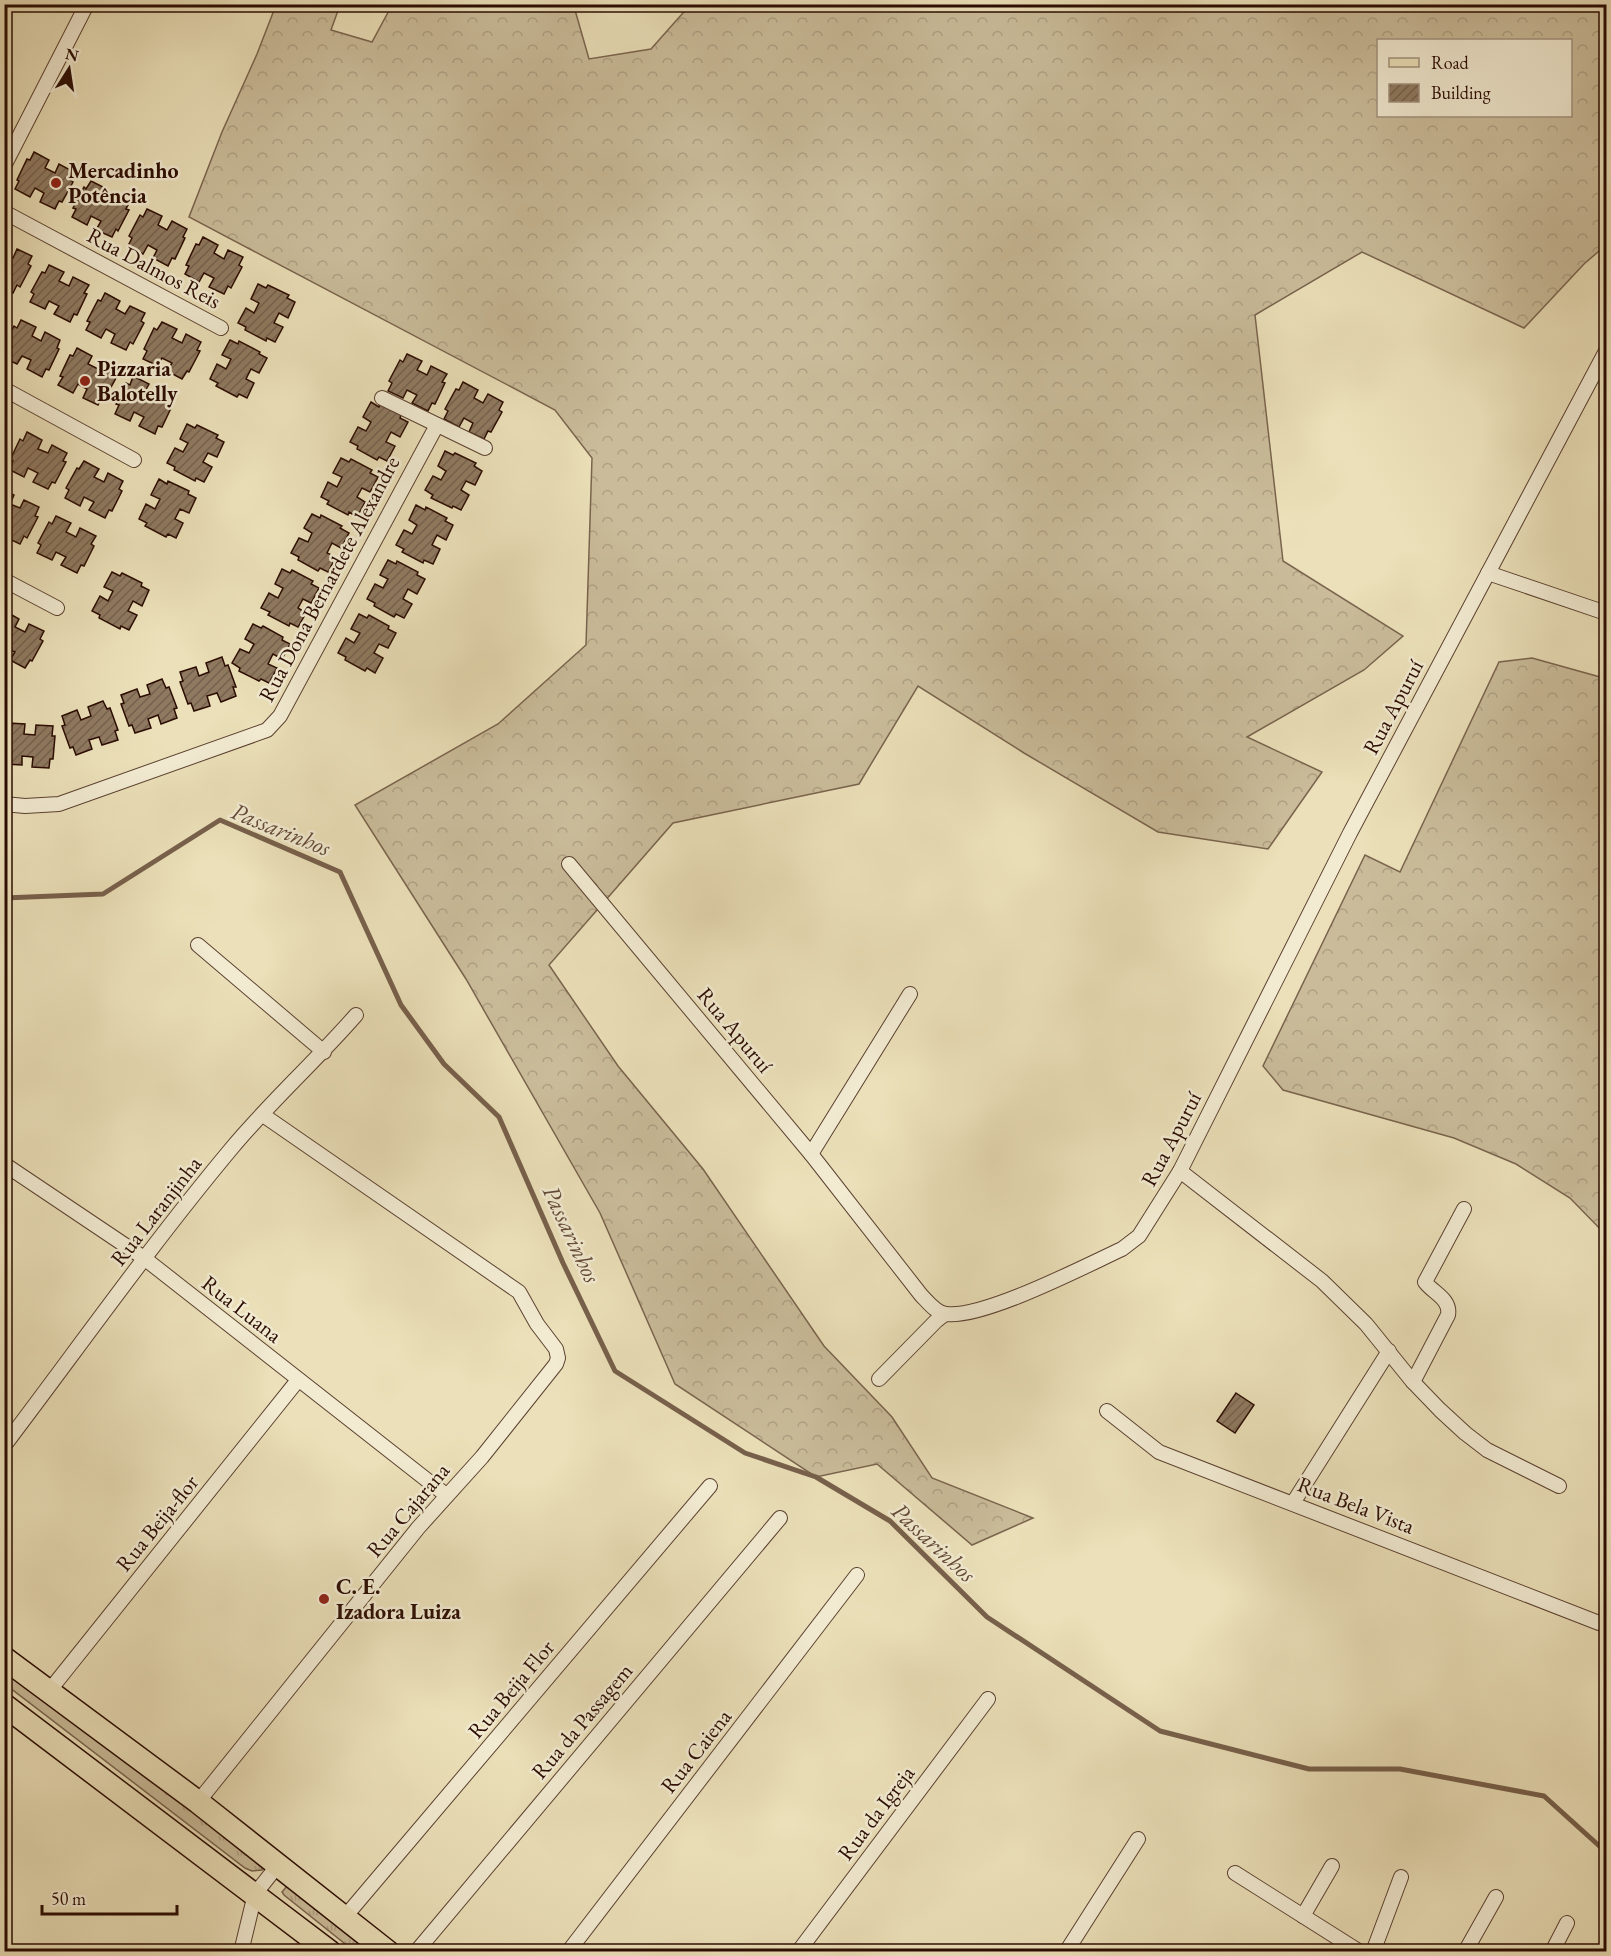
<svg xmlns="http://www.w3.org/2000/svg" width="1611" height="1956" viewBox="0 0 1611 1956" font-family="'EB Garamond',serif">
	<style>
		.grass { fill: url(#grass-tufts); stroke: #7a644e; stroke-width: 1.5 }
		.forest { fill: url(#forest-crowns); stroke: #7a644e; stroke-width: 1.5; fill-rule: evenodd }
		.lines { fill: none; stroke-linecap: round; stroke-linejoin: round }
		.stream { stroke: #77604b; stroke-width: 5 }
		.building { fill: url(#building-hatch); stroke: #2b0c02; stroke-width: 1.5 }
		.street-casing { stroke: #5b4130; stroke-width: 16 }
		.primary-casing { stroke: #2b0c02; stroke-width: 25 }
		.street { stroke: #f2ebd2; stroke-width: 14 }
		.primary { stroke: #ebe0b9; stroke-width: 22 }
		.poi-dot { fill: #8f2418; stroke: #f2ebd2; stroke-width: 2 }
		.labels { text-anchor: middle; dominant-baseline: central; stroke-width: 5; stroke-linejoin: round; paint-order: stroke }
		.poi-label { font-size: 22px; font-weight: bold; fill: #2b0c02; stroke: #f2ebd2; text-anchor: start }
		.street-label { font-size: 22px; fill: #2b0c02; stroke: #f2ebd2 }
		.water-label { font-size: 24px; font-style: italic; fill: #644b38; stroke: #f2ebd2 }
	</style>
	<defs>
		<pattern id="grass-tufts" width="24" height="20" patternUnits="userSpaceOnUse" patternTransform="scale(1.5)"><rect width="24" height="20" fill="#cabc9a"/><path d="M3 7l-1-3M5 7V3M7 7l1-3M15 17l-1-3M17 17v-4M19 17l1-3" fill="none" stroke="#aea083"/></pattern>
		<pattern id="forest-crowns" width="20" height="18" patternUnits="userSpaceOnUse" patternTransform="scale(1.5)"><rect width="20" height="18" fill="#cabc9a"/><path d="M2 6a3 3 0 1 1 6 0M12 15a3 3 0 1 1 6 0" fill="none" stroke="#aea083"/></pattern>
		<pattern id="building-hatch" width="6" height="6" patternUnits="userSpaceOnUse" patternTransform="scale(1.5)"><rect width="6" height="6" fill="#8f7a61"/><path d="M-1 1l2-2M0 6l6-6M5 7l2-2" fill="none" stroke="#75624e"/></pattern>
	</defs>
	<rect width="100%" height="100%" fill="#ebe0b9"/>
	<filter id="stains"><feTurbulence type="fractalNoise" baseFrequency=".00333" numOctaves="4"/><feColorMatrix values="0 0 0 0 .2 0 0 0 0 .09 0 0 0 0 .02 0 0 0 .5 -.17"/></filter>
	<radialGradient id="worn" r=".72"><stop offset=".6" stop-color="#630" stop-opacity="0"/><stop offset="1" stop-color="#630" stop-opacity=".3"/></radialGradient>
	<!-- grass -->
	<g class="grass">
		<path d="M4,1666L262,1864V1870L252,1871L245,1868L5,1684Z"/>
		<path d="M287,1886L377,1951H354L284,1895L282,1892Z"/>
	</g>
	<!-- forest -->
	<g class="forest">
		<path d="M276,5H340L331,30L372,42L392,5H568L575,10L589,59L651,49L690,5H1606V245L1584,264L1524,328L1362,252L1255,315L1283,561L1403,636L1364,670L1247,737L1322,772L1268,849L1158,832L1024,753L918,686L859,784L673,823L549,965L618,1066L703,1169L824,1346L892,1417L932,1478L1033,1518L972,1545L877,1464L816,1477L675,1384L600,1213L466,979L355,805L498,724L586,645L592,458L555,410L189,217L222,132L257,54ZM1378,40H1570V116H1378Z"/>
		<path d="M1532,658L1600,677L1606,682V1235L1570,1198L1516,1164L1454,1138L1283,1090L1263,1066L1365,855L1400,872L1499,662Z"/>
	</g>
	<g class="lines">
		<!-- stream -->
		<path class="stream" d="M4,898L103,894L220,820L340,872L401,1005L444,1064L499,1117L563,1263L615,1371L745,1453L816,1477L890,1521L987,1617L1160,1731L1309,1769H1400L1544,1796L1606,1852"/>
	</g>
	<!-- building -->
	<g class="building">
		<path d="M34,152L49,160L45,168L55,173L59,164L74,172L70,180L73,182L62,202L59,201L55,209L40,202L44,193L35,188L30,197L15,189L19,181L17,180L27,159L30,160Z"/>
		<path d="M91,181L105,188L101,197L111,202L115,193L130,201L126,209L129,210L118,231L116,229L112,237L96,230L101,221L91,216L87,225L72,217L76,209L73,208L84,187L86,189Z"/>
		<path d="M147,209L162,216L158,225L167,230L172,221L187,229L183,237L185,238L175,259L172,258L168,266L153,258L157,250L148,245L143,254L128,246L132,238L129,236L140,215L143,217Z"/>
		<path d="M203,237L218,245L214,253L224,259L228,250L243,257L239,265L242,267L231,288L228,286L224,294L209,287L214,278L204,273L199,282L185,274L189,266L186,265L196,244L199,245Z"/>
		<path d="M17,249L32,256L28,264L31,266L20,287L17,285L13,293L4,289V253L13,258Z"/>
		<path d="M49,265L64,272L59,281L69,286L73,277L89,285L84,293L87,294L77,315L74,314L70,322L54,314L59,306L49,301L45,309L30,302L34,294L31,292L42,272L45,273Z"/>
		<path d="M258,284L266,288L268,285L289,295L287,298L295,302L288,318L279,313L274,323L283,327L275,342L267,338L266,341L245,330L246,327L238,323L246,308L254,313L259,303L251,299Z"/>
		<path d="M105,293L120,301L116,309L125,314L130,306L145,313L141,321L144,323L133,344L130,342L126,350L111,343L115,334L106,329L101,338L86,330L90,322L87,321L98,300L101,301Z"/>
		<path d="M21,320L36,327L32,336L41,341L45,332L60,340L57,348L59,349L49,370L46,369L42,377L27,369L31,360L22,356L17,364L4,358L6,348L4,344L14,326L17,328Z"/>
		<path d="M162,322L177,329L172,338L182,343L186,334L201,342L197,350L200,351L189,372L187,371L182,379L167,371L172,363L162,358L158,366L143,359L147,351L144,349L154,328L157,330Z"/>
		<path d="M230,340L238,344L239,341L260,352L259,354L267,358L259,373L251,369L246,379L254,383L247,398L239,394L237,397L216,386L218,383L210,379L217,364L226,369L231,359L222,355Z"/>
		<path d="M77,348L92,356L88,364L98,369L102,361L117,368L113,376L116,378L105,398L102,397L98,405L83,398L87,389L78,384L73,393L58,385L63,377L60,376L70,355L73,356Z"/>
		<path d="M407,354L422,361L417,370L427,375L431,366L447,374L442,382L445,383L435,404L432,403L428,411L412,403L417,395L407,390L403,398L388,391L392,383L389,381L400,360L403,362Z"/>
		<path d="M133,376L149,384L144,393L154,397L158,389L173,397L169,405L172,406L162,427L158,426L155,434L139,426L144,417L134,412L130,421L115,414L119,405L116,404L126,383L130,385Z"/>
		<path d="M463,382L478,390L474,398L483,403L488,394L503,402L499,410L502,412L491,432L488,431L484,439L469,432L473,423L464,418L459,427L444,419L448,411L445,409L456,389L459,390Z"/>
		<path d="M371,402L379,407L380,404L401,415L400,418L408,422L400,437L391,432L386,442L395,446L387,461L379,457L377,460L357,449L358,446L350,442L358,427L366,431L371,422L363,417Z"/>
		<path d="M4,421L11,424L6,432L9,434L4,443Z"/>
		<path d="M187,424L195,428L197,425L218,435L216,438L224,442L217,457L208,453L203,462L212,467L204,482L196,478L195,481L174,470L175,467L167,463L175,448L183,452L188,443L180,439Z"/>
		<path d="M27,432L42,440L38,449L48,453L52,445L67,453L63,461L66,462L55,483L52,482L48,489L33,482L38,473L28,468L24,477L8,469L13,461L10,460L20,439L23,441Z"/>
		<path d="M445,451L453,455L455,453L476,463L474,466L482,471L475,485L466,481L461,490L469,495L461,510L453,506L452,508L431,498L433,495L425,490L433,476L441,480L446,471L438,466Z"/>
		<path d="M341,458L349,462L351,459L372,470L370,473L378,477L370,492L362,488L357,497L365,502L357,517L349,512L348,515L327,504L329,501L321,497L328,482L337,487L342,477L333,473Z"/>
		<path d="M84,461L99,469L94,477L104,482L108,473L123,481L119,489L122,491L112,511L109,510L105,518L89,510L94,502L84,497L80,506L65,498L69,490L66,488L77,468L79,469Z"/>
		<path d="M159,479L167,484L168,481L189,491L188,494L196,498L189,513L180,509L175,519L183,523L176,538L168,534L166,537L145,526L147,523L139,519L146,504L155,509L160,499L151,495Z"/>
		<path d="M4,490L14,495L10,504L20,508L24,500L39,507L35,516L38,517L27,538L24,536L20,544L5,537L10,528L4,526Z"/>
		<path d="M416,505L425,510L426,507L447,518L445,521L453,525L446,540L437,535L432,545L440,549L433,564L424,560L423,563L402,552L404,549L396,545L404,530L412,534L417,525L409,520Z"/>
		<path d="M312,514L320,518L321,515L342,526L340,528L349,533L341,548L332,543L327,553L336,557L328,572L320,568L318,571L298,560L299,557L291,553L299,538L308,542L312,533L304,528Z"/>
		<path d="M56,516L71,523L66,532L76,537L80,528L96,536L91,544L94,546L84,566L81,565L77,573L61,565L66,557L56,552L52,560L37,553L41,545L38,543L49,522L52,524Z"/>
		<path d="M388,560L396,564L397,561L418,572L417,575L425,579L417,594L408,589L403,599L412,604L404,618L396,614L394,617L374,606L375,603L367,599L375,584L383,588L388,579L380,575Z"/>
		<path d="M282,569L290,573L292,570L313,581L311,584L319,588L311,603L303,599L298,608L306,613L298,627L290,623L289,626L268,615L270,612L261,608L269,593L278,598L283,588L275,584Z"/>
		<path d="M112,572L120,576L122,573L142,583L141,586L149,590L142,606L133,601L128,611L137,615L129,630L121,626L120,629L99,618L100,615L92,611L100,596L108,601L113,591L104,587Z"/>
		<path d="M5,611L19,619L15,627L25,632L29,624L44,631L40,639L43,641L32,661L30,660L25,668L10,660L15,652L4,648Z"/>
		<path d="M359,614L367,618L369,615L389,626L388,629L396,633L388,648L379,644L374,653L383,658L375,673L367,668L365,671L345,660L346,657L338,653L346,638L354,643L360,633L351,629Z"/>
		<path d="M253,624L261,628L263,626L283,637L282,640L290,644L282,659L273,654L268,664L277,668L269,683L261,679L259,681L239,671L240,668L232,663L240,649L249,653L254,644L245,639Z"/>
		<path d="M222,657L225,666L228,665L236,687H233L236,696L221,702L217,693L207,696L210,706L194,711L191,703L188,704L180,682L183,681L180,672L196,667L199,676L209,672L206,663Z"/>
		<path d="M162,679L166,688L169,687L177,708L174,709L177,718L161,724L158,715L148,719L151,728L135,733L132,725L129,726L121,704L124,703L121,695L137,689L140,697L150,694L147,685Z"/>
		<path d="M103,701L107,709L110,708L118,730L115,731L118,740L102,745L99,737L89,740L92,749L76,755L73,747L70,748L62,726L65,725L62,716L77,710L81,720L91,716L88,707Z"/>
		<path d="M8,723L25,724L24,734L35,735L36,725L53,726L52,736H55L53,759H50L49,768L32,767L33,757L22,756V765L5,764L4,732H7Z"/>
		<path d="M1236,1393L1254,1405L1235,1433L1217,1421Z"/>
	</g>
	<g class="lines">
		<defs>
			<g id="street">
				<path d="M4,166L87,4"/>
				<path d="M4,212L221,328"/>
				<path d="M4,389L134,460"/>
				<path d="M382,398L485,448"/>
				<path d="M1488,573L1606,613"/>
				<path d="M4,580L57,608"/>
				<path d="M4,804L25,806L59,804L267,730L280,716L437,425"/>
				<path d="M569,864L811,1154L921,1295C928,1302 936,1313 946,1314C983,1319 1085,1266 1122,1249L1139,1236L1180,1171L1350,833L1606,351"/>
				<path d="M198,945L324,1052"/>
				<path d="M811,1154L910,994"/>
				<path d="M4,1164L144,1258L446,1495"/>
				<path d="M1180,1171L1322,1281L1366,1324L1413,1382L1440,1410L1465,1433L1487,1450L1559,1486"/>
				<path d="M879,1379L936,1321L945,1314"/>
				<path d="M1413,1382L1448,1315C1451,1299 1433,1293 1425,1282L1464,1209"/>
				<path d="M1107,1411L1159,1452L1599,1623"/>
				<path d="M4,1446C79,1347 151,1245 231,1149C270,1102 316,1061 356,1015"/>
				<path d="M1293,1503L1389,1351"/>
				<path d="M49,1691L298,1380"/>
				<path d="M198,1802L418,1528L482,1457L556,1364L558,1358L556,1349L537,1324L519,1292L263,1115"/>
				<path d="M1235,1873L1360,1952"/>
				<path d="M1303,1916L1332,1866"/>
				<path d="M344,1918L710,1486"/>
				<path d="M241,1952L255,1894L278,1865"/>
				<path d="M416,1952L780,1518"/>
				<path d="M568,1952L857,1575"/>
				<path d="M798,1952L988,1699"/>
				<path d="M1066,1952L1138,1839"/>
				<path d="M1373,1952L1401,1877"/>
				<path d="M1465,1952L1496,1897"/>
				<path d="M1552,1952L1567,1923"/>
			</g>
			<g id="primary">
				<path d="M4,1658L198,1802L388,1952"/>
				<path d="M4,1705L330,1952"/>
			</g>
		</defs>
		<!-- street casing -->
		<use href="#street" class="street-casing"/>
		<!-- primary casing -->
		<use href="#primary" class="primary-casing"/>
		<!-- street -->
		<use href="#street" class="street"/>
		<!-- primary -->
		<use href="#primary" class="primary"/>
	</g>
	<!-- markers -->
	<g class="poi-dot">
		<circle cx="56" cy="183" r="6"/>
		<circle cx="85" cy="381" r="6"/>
		<circle cx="324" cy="1599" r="6"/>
	</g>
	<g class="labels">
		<!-- poi labels -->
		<g class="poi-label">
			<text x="68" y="170">Mercadinho<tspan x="68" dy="25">Potência</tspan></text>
			<text x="97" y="368">Pizzaria<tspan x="97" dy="25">Balotelly</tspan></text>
			<text x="336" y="1586">C. E.<tspan x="336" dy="25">Izadora Luiza</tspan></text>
		</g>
		<!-- street labels -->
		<g class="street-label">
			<text transform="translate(154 268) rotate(28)">Rua Dalmos Reis</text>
			<text transform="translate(329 579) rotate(-62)">Rua Dona Bernardete Alexandre</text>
			<text transform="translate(1393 707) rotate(-62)">Rua Apuruí</text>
			<text transform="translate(735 1030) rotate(50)">Rua Apuruí</text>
			<text transform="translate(1171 1139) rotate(-62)">Rua Apuruí</text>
			<text transform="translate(156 1211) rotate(-52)">Rua Laranjinha</text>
			<text transform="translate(242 1309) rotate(38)">Rua Luana</text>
			<text transform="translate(1356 1505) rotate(21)">Rua Bela Vista</text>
			<text transform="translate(408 1510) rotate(-50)">Rua Cajarana</text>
			<text transform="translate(157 1523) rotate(-51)">Rua Beija-flor</text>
			<text transform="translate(511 1689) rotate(-50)">Rua Beija Flor</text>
			<text transform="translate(582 1721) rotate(-50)">Rua da Passagem</text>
			<text transform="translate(696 1751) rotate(-52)">Rua Caiena</text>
			<text transform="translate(876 1813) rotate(-53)">Rua da Igreja</text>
		</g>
		<!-- water labels -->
		<g class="water-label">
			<text transform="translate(281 829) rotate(22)">Passarinhos</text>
			<text transform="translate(572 1234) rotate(65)">Passarinhos</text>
			<text transform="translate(934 1542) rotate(43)">Passarinhos</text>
		</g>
	</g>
	<!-- margin -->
	<rect width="1611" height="1956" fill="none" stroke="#ebe0b9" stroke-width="24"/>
	<rect x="6" y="6" width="1599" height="1944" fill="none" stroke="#2b0c02" stroke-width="3"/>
	<rect x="12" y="12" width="1587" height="1932" fill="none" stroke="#2b0c02" stroke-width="1.5"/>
	<!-- legend -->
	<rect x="1377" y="39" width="195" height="78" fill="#f2ebd2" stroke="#a2927f" stroke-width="1.5"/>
	<rect x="1389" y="58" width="30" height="9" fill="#ebe0b9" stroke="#a2927f" stroke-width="1.5"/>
	<text x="1431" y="69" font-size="18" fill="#2b0c02">Road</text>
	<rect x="1389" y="84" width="30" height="18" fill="url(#building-hatch)" stroke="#a2927f" stroke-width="1.5"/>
	<text x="1431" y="99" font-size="18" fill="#2b0c02">Building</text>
	<!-- north arrow -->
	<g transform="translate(69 69) rotate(12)" stroke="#f2ebd2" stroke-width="4.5" paint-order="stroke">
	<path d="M0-4.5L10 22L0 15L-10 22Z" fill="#2b0c02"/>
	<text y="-9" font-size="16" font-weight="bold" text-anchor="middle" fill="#2b0c02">N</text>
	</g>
	<!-- scale -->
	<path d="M42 1905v9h135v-9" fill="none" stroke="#2b0c02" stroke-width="3"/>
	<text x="51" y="1905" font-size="18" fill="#2b0c02" stroke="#f2ebd2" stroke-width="4.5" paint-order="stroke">50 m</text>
	<rect width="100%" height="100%" filter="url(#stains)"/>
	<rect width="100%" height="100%" fill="url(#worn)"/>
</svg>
